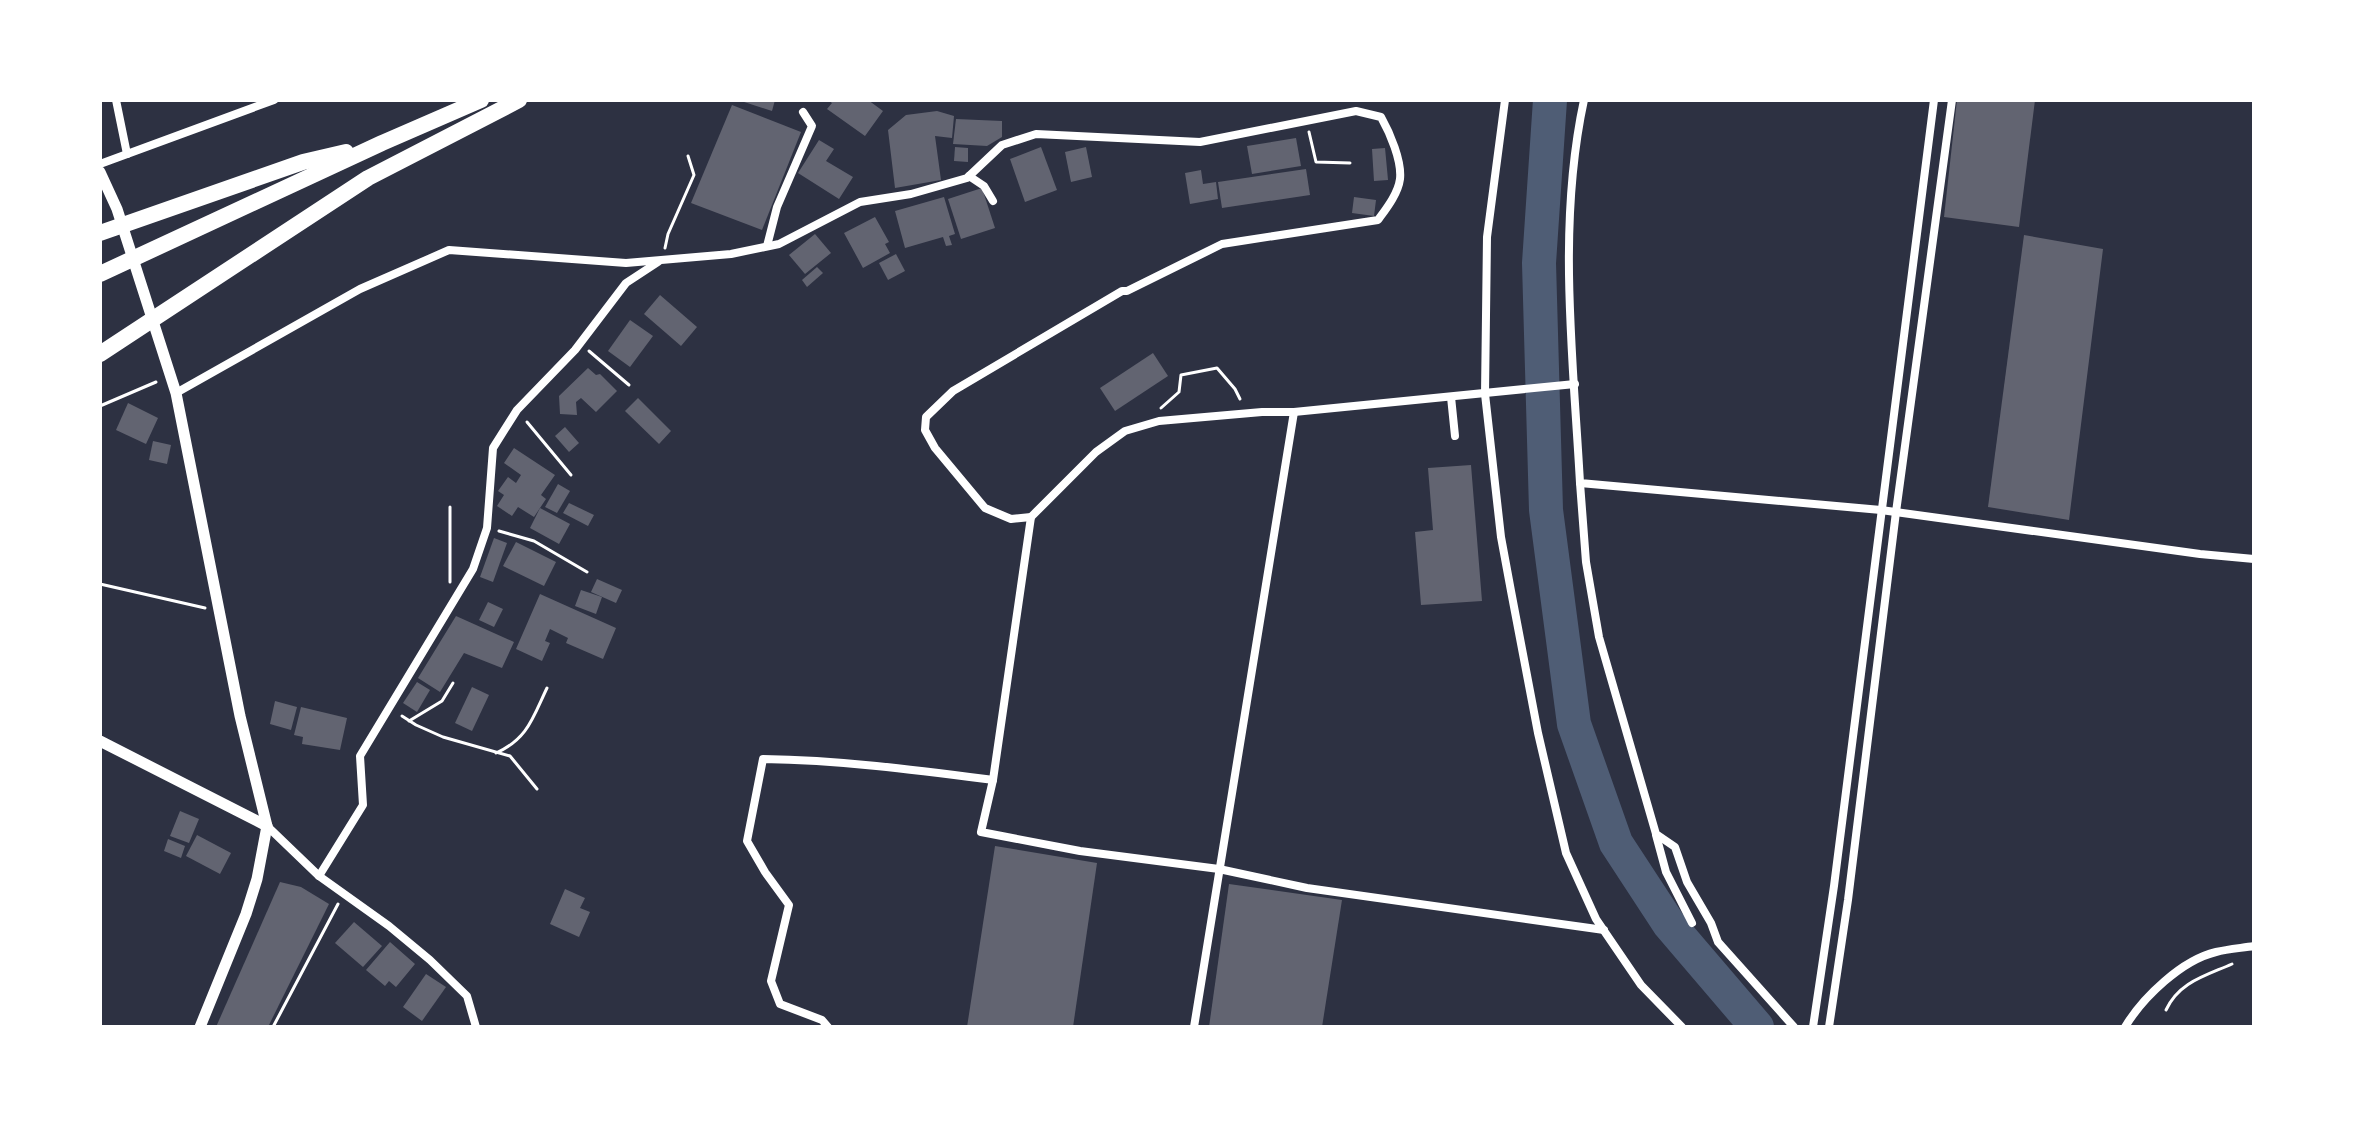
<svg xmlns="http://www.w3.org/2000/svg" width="2354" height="1127" viewBox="0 0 2354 1127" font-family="Montserrat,sans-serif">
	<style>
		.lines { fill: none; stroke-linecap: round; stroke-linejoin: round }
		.river { stroke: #4f5d75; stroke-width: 34 }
		.building { fill: #626471 }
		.path { stroke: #fff; stroke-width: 3 }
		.minor { stroke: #fff; stroke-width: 8 }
		.tertiary { stroke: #fff; stroke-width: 11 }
		.motorway { stroke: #fff; stroke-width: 16 }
	</style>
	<rect width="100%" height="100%" fill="#2d3142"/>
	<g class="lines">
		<!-- river -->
		<path class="river" d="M1550,100L1539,263L1546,510L1574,724L1616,843L1669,924L1757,1027"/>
	</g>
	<!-- building -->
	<g class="building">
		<path d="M738,100H775L772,111Z"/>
		<path d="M828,100H868L883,111L865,136L827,109L832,103Z"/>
		<path d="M1957,100H2035L2019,227L1944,217Z"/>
		<path d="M732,105L801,132L762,230L691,203Z"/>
		<path d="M937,111L954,116L952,138L935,136L941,180L895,188L888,130L906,115Z"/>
		<path d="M956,119L1002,121V137L987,146L953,144Z"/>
		<path d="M1296,138L1301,166L1252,174L1247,146Z"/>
		<path d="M819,140L834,149L826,161L853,177L839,199L798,173Z"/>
		<path d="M955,147L968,148V162L954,161Z"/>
		<path d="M1041,147L1057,190L1025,202L1010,159Z"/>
		<path d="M1086,147L1092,177L1071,182L1065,152Z"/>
		<path d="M1385,148L1388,180L1374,181L1372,149Z"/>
		<path d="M1306,169L1310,195L1222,208L1218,182Z"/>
		<path d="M1201,170L1203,184L1216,182L1218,199L1190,204L1185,173Z"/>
		<path d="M982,188L995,228L961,239L948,199Z"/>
		<path d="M944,197L955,234L949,236L952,245L946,246L943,237L905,248L895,211Z"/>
		<path d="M1354,197L1376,200L1374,216L1352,213Z"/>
		<path d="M875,217L889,242L885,244L890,253L863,268L844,233Z"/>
		<path d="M815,234L831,253L805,274L789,255Z"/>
		<path d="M2024,235L2103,249L2069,520L1988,507Z"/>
		<path d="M896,254L905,271L888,280L879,263Z"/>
		<path d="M817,267L823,273L807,287L802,280Z"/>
		<path d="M660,295L697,327L681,346L644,314Z"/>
		<path d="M630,320L653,336L630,367L608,351Z"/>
		<path d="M1153,353L1168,376L1115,411L1100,388Z"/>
		<path d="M588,368L596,375L600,374L617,391L596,412L581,398L576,402L577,415L560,414L559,396Z"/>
		<path d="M638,398L671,431L659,444L625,411Z"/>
		<path d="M128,403L158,418L146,444L116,430Z"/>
		<path d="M565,427L579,443L569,452L555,436Z"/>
		<path d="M153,441L171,445L167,464L149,460Z"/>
		<path d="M514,448L555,475L541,495L546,499L534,517L518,507L512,516L497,506L504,495L498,491L508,477L516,483L521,475L504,463Z"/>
		<path d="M1471,465L1482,601L1421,605L1415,532L1433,530L1428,468Z"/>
		<path d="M558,484L570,491L557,513L545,507Z"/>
		<path d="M569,503L594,515L588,526L563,513Z"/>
		<path d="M540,508L570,524L559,544L530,528Z"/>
		<path d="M494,538L507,543L493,582L480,577Z"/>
		<path d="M516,542L556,562L544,586L503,566Z"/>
		<path d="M597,579L622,590L616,603L591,592Z"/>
		<path d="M581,590L602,597L596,614L575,606Z"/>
		<path d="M540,594L616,628L603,659L566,643L568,638L550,629L545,641L550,643L542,661L516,649Z"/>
		<path d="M488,602L503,609L494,627L479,620Z"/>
		<path d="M456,616L514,642L502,668L464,653L440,692L418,678Z"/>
		<path d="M417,682L430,690L417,712L403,703Z"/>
		<path d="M472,687L489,695L472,731L455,723Z"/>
		<path d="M275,701L297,707L291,730L270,724Z"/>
		<path d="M301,707L347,718L340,750L302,744L303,737L294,735Z"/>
		<path d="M180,811L199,819L189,843L170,836Z"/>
		<path d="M197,835L231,853L220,874L186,856Z"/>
		<path d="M168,839L185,846L181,858L164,851Z"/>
		<path d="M995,846L1097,863L1073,1027H967Z"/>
		<path d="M280,882L301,887L329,904L268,1027H216Z"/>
		<path d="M1229,884L1342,900L1322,1027H1209Z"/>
		<path d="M565,889L585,898L580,908L590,912L579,937L550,924Z"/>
		<path d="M354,922L382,946L363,967L335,943Z"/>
		<path d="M390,942L415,964L396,987L389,981L385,986L366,970Z"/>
		<path d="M426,974L446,987L422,1021L403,1007Z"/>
	</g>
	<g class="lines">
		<!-- path -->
		<g class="path">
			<path d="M1309,132L1316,162L1350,163"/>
			<path d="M665,248L668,234L694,175L688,156"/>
			<path d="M589,351L629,385"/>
			<path d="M100,406L156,382"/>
			<path d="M1161,408L1179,392L1181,375L1217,368L1235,389L1240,399"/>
			<path d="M527,422L571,475"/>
			<path d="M450,507V582"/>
			<path d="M499,531L534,541L587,572"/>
			<path d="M100,584L205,608"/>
			<path d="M402,716L416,725L443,737L510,756L537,789"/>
			<path d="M409,721L442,701L453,683"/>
			<path d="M496,753C528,739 533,717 547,688"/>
			<path d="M2166,1010C2179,982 2205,976 2232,964"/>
			<path d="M273,1027L338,904"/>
		</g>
		<!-- minor -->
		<g class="minor">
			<path d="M116,100L127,154"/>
			<path d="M1505,100L1487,237L1485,394L1501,537L1511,591L1538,733L1566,853L1596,919L1641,985L1682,1027"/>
			<path d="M1584,100C1557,225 1573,356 1580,483L1881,510L2200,554L2254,559"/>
			<path d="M100,164L274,100"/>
			<path d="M969,176L984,186L993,201"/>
			<path d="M767,246L777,207L812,126L803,112"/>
			<path d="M1575,384L1294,412H1262L1159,421L1125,431L1096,452L1031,517L993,780L981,832L1080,851L1219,869L1307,888L1604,930"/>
			<path d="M176,393L360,289L449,250L626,263L731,254L779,244L860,202L911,194L967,178L1002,145L1036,134L1200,142L1356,111L1381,117C1390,133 1402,161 1400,179C1398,194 1386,209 1378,220L1222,244L1127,291H1122L953,391L926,417L925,430L935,448L985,508L1011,519L1031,517"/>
			<path d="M1451,397L1455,436"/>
			<path d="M1580,483L1586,562L1599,637L1656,834L1675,847L1687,882L1711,923L1718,942L1794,1027"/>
			<path d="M267,826L319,876L389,926L430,960L467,996L476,1027"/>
			<path d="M1656,835L1666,872L1692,923"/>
			<path d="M319,876L363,805L360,756L473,569L487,528L493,448L517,410L575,350L626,283L658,262"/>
			<path d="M828,1027L822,1020L780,1004L771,981L789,905L765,872L747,841L763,759C840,760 916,770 993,780"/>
			<path d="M1194,1027L1294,412"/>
			<path d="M1813,1027L1834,886L1934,100"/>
			<path d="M1829,1027L1848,900L1896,512L1952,100"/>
			<path d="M2125,1027C2143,997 2182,960 2216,952C2228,949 2242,948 2254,946"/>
		</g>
		<!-- tertiary -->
		<g class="tertiary">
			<path d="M100,172L117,209L176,393L240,716L267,826L257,879L246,914L200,1027"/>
			<path d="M100,741L267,826"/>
		</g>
		<!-- motorway -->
		<g class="motorway">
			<path d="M100,233L303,162L346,152"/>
			<path d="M100,274L382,143L481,100"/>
			<path d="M100,354L368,178L519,100"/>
		</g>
	</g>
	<!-- border -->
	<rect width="2354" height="1127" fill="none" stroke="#ffffff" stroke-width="204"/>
</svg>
